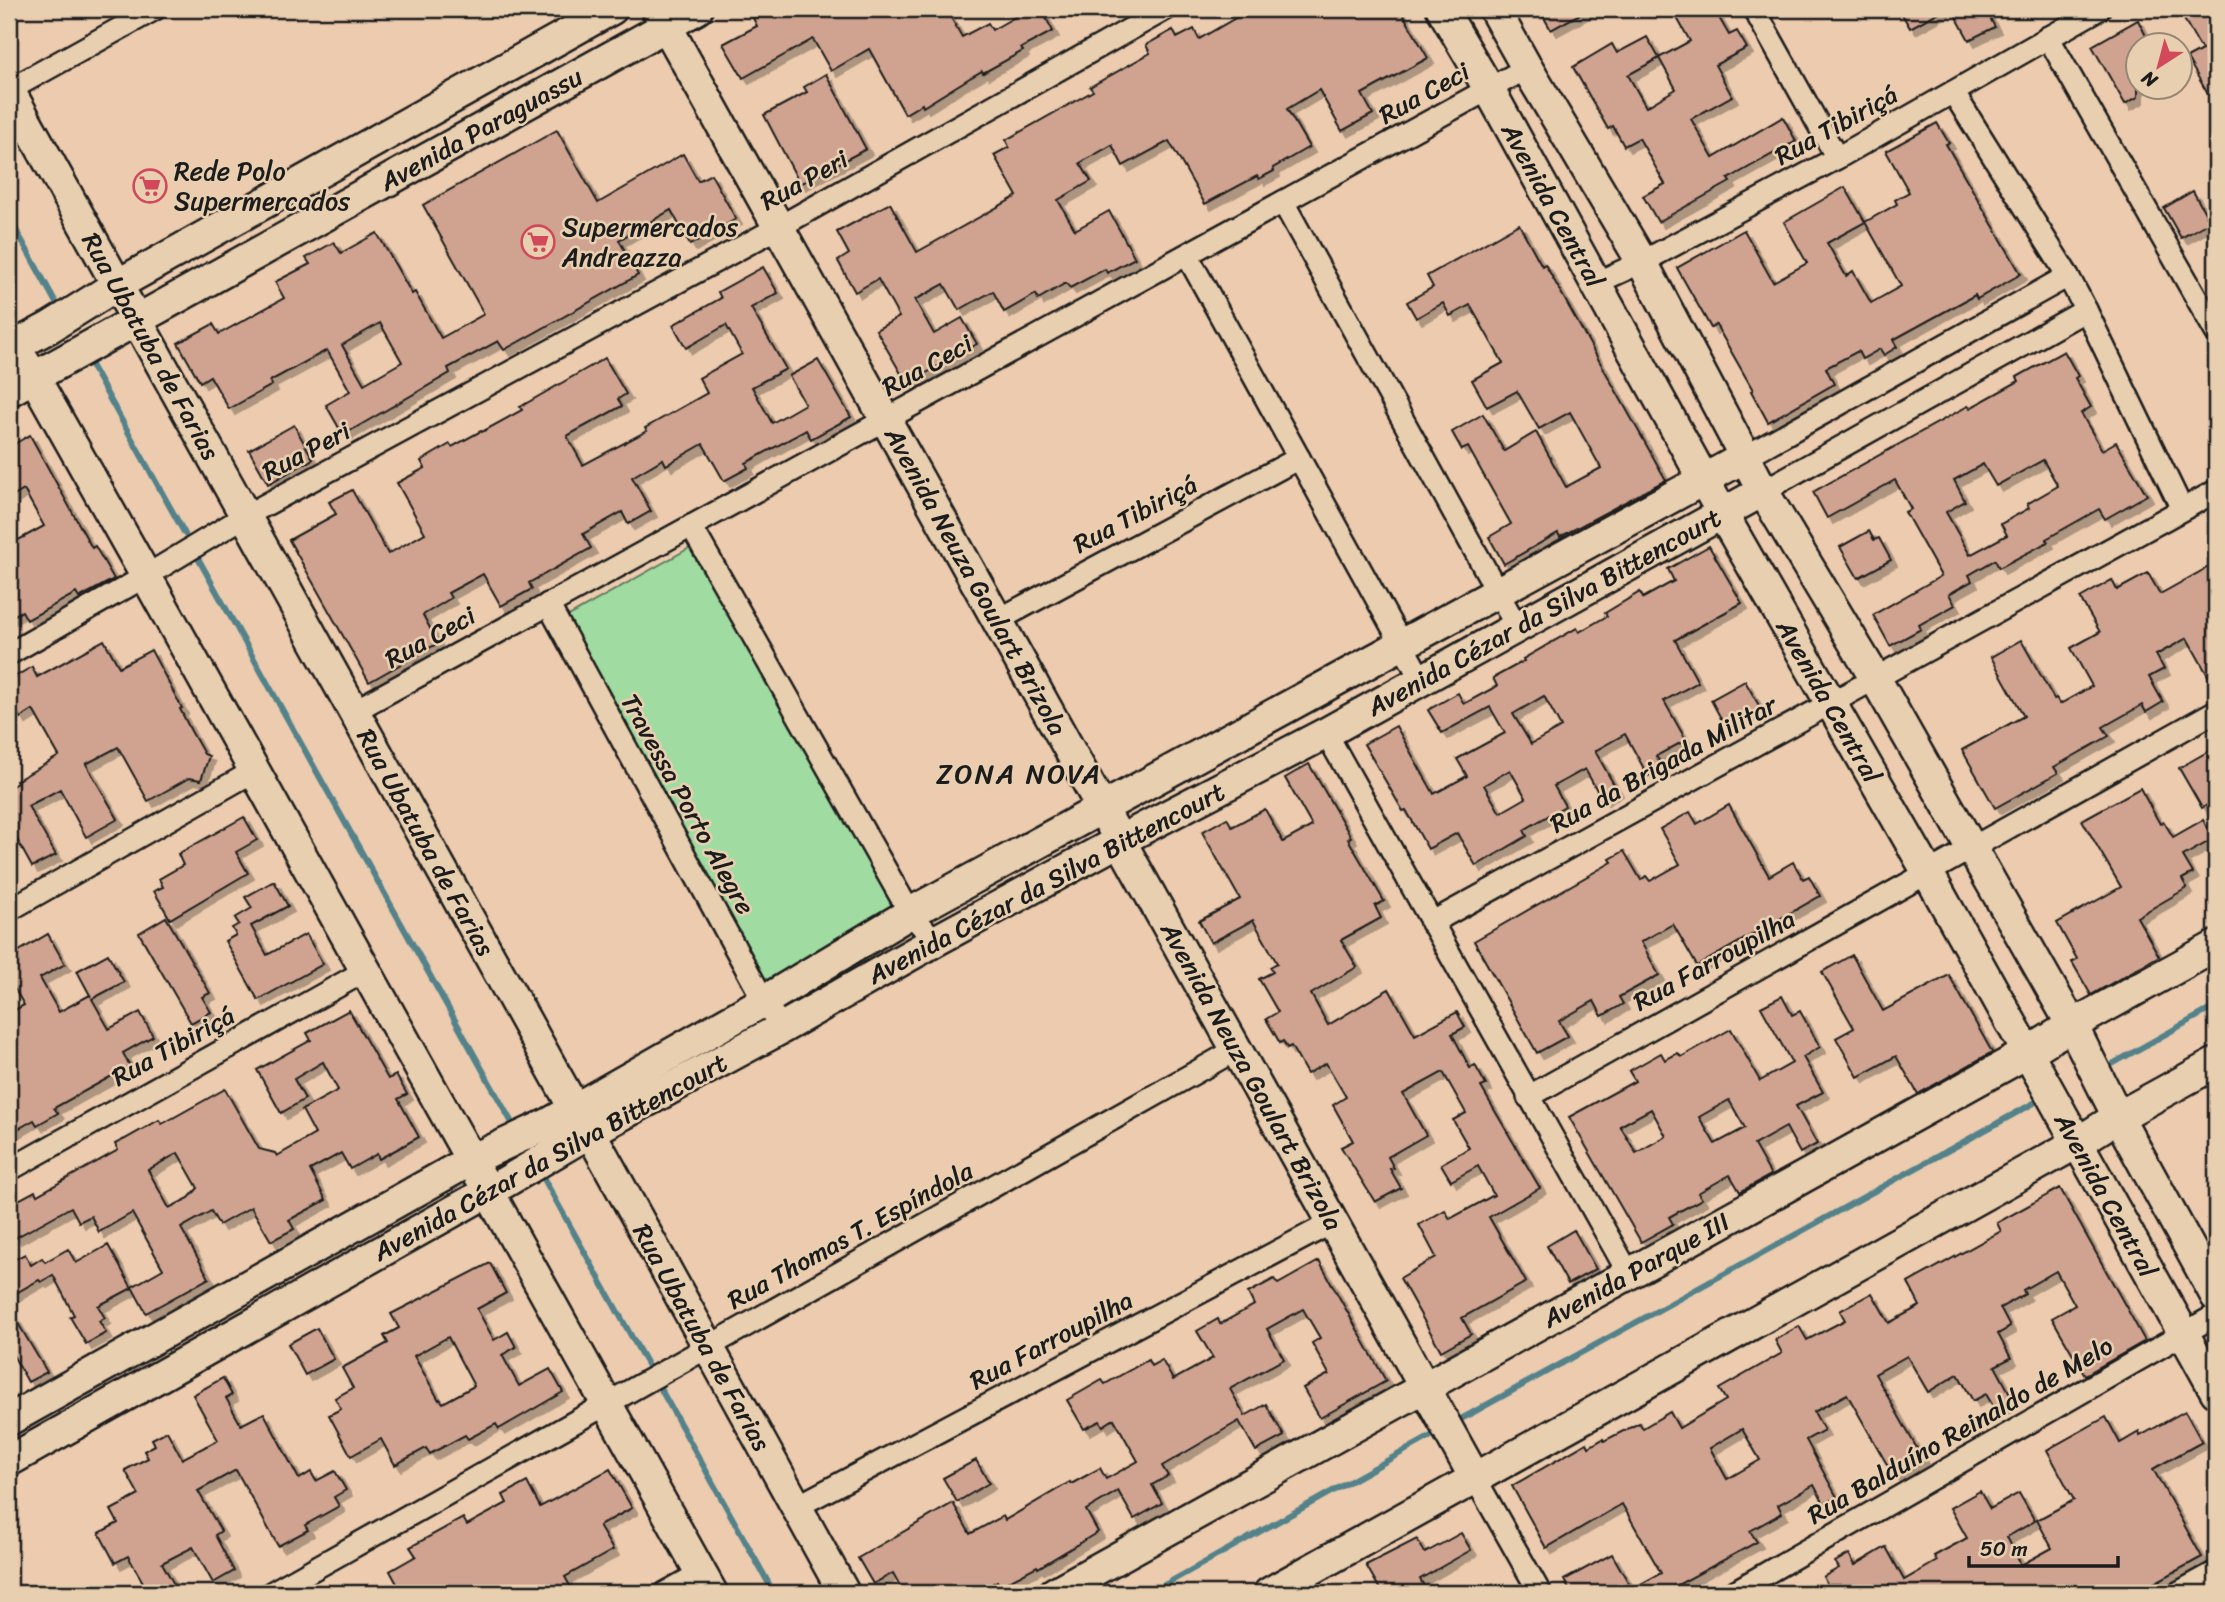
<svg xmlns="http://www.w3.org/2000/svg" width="2225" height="1602" viewBox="0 0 2225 1602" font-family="Sriracha,sans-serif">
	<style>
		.green { fill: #a0dba1; stroke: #5e7c5e; stroke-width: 2 }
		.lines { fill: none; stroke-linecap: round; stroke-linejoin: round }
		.stream { stroke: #53828a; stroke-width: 6 }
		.building { fill: #d0a390; stroke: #1c1c1c; stroke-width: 2; fill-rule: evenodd; filter: url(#shadow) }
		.street-casing { stroke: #1c1c1c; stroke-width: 26 }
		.secondary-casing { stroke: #1c1c1c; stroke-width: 35 }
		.street { stroke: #e8cfb0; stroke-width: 21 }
		.secondary { stroke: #e8cfb0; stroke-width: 30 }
		.labels { text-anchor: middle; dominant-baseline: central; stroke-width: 5; stroke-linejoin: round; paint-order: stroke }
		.street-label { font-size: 26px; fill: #1c1c1c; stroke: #e8cfb0 }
		.poi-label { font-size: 26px; fill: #1c1c1c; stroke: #e8cfb0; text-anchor: start }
		.neighbourhood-label { font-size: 28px; letter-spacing: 2px; fill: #1c1c1c; stroke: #e8cfb0 }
	</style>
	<defs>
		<filter id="shadow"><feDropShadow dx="6" dy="6" stdDeviation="0" flood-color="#0004"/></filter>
	</defs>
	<rect width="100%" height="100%" fill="#eccbae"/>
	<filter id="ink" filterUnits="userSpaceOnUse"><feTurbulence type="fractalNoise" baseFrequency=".0143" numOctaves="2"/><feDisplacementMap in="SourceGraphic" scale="14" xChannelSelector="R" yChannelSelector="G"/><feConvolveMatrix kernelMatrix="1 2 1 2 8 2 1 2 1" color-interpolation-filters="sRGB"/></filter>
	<g filter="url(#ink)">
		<!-- green -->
		<path class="green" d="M693,546L897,914L768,987L567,617Z"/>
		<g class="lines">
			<!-- stream -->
			<g class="stream">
				<path d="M9,217L61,312"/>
				<path d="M87,358L185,534"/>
				<path d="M199,560L516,1130"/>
				<path d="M2114,1063L2216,1006"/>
				<path d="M539,1170L774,1593"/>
				<path d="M1461,1419L2034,1103"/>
				<path d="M1150,1593L1433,1435"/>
			</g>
		</g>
		<!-- building -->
		<g class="building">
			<path d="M771,9H796L801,17L816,9H946L962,37L988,23L992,30L1020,14L1017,9H1041L1053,31L1021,48L1023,51L983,73L982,71L968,79L923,107L922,104L905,114L869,49L831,71L813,39L743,78L723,44L757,26L753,18Z"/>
			<path d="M1251,9H1267L1271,17L1287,9H1400L1428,58L1362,94L1373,114L1342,131L1319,90L1287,109L1309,147L1273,168L1274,171L1259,179L1257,176L1205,204L1169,141L1123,166L1112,145L1080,163L1091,181L1058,200L1075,230L1109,211L1135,258L1107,273L1105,269L1070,288L1066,283L1038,299L1036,294L1004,312L993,291L959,310L944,284L915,300L934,334L962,318L977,344L907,384L876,330L899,317L878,279L855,292L838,261L849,254L837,232L890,203L917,252L1017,196L994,155L1009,147L1006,140L1093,91L1090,87L1150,53L1146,45L1173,30L1177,38L1194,29L1199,39Z"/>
			<path d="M1539,9H1589L1551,30Z"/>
			<path d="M1672,9H1714L1729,35L1737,31L1747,48L1715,65L1732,96L1691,119L1713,158L1783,117L1796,141L1728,179L1730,182L1658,222L1643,196L1665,184L1639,138L1624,146L1613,126L1608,129L1573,67L1612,44L1617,53L1647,37L1659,58L1690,41ZM1659,58L1676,89L1646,107L1628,75Z"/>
			<path d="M1899,9H1945L1910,28Z"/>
			<path d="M1952,9H1985L1995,27L1969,40Z"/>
			<path d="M2178,9H2204L2211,22L2216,19V50L2206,56L2216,74V108L2187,58L2202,50Z"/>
			<path d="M2138,20L2151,46H2138V97L2125,104L2092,46Z"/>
			<path d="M826,74L866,149L800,184L764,115L807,92L804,87Z"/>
			<path d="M1937,123L1949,143L1946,144L2021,274L1977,299L1975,295L1893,340L1897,347L1884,355L1880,349L1862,359L1858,351L1826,368L1834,384L1768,422L1751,391L1753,390L1716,325L1711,328L1677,268L1744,230L1773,282L1807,263L1784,222L1845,187L1865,222L1897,204L1895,200L1909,192L1886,151ZM1865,222L1901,286L1871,303L1853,271L1846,276L1827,243Z"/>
			<path d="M557,130L598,203L683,154L698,181L711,174L736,219L690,245L671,210L619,240L638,275L504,350L498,341L448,368L450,373L343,435L326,405L350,391L327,350L270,381L272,385L229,409L210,376L200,382L178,343L213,324L219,334L284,298L275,282L310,264L306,258L334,242L341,253L377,233L412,294L415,292L441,338L484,314L423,205ZM380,323L402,362L364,384L342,345Z"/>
			<path d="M2193,191L2210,222L2181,238L2164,208Z"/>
			<path d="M1519,224L1542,266L1545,264L1666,480L1560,537L1558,533L1504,564L1489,537L1511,524L1468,447L1462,450L1452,432L1483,414L1504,451L1536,432L1566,487L1601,468L1570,412L1539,429L1517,391L1487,407L1472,380L1503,363L1470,305L1450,316L1443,303L1416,318L1407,302L1433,287L1427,276Z"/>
			<path d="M763,267L778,293L751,308L786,369L752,387L772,423L805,404L789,376L818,360L851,417L811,439L806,430L746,463L748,468L724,481L703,444L666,465L663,459L632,477L651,511L628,524L622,512L583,534L591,548L529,583L532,589L501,606L483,574L448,593L451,598L423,615L438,643L369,682L289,540L336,514L329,502L352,490L388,554L425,533L397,483L425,468L421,461L450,444L452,447L481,431L482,432L522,410L520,407L605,358L626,394L618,399L622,406L567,436L583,465L647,431L645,428L707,393L699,378L742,354L726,325L686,348L673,325L721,298L718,292Z"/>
			<path d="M2064,351L2078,376L2075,378L2091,407L2081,413L2102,450L2116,442L2147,495L2105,519L2099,509L2046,539L2048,542L1999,568L1995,560L1969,575L1972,581L1949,594L1955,605L1919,625L1921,629L1890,646L1873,615L1941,576L1905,512L1911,509L1895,480L1827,518L1813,492L1968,406L1970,408L2019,381L2017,377ZM2043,460L2058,486L2027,504L2029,508L2001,524L2007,535L1970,555L1946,512L1965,501L1954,480L1983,464L1996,486Z"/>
			<path d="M294,425L313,459L268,484L249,450Z"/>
			<path d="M30,435L92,548L95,546L114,579L79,598L76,593L27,620L22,611L9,618V545L44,526L24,490L9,499V447Z"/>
			<path d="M1869,531L1874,540L1879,538L1891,560L1858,578L1840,547Z"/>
			<path d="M1709,546L1742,603L1675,640L1698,682L1664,701L1686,740L1656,756L1663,767L1648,776L1625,734L1595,751L1617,790L1602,799L1585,769L1554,786L1565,806L1524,830L1527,836L1476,866L1457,833L1428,849L1406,810L1403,811L1364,744L1396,726L1434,794L1467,776L1457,759L1505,733L1490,707L1442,733L1428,710L1458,693L1464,704L1497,686L1493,678L1524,661L1523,659L1577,628L1579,632L1607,616L1605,613L1640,592L1643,598L1674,581L1668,569ZM1544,696L1561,727L1531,744L1513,714ZM1510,770L1526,798L1500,813L1484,785Z"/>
			<path d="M2216,563V690L2187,638L2156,655L2164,669L2149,677L2163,702L2146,712L2142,705L2103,727L2109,736L2054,767L2058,773L1995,808L1962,750L2024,716L1991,657L2021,640L2054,699L2056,698L2060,704L2092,686L2071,648L2100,632L2080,598L2112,580L2117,590L2148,573L2160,594Z"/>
			<path d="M104,640L119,667L151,650L182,708L180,709L191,731L204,754L209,756L201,780L189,778L148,801L118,747L86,764L118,819L86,837L60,789L28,806L56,855L32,867L9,825V788L17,783L16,781L59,756L33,710L20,718L9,697V680L32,667L37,677Z"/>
			<path d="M1745,681L1761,709L1739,721L1738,719L1725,726L1711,700Z"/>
			<path d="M2216,747V800L2202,808L2179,768Z"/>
			<path d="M1309,764L1351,837L1348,839L1384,901L1375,906L1381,918L1341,940L1357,967L1311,994L1328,1025L1389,989L1415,1035L1457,1012L1465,1027L1452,1034L1470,1068L1475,1065L1486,1085L1481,1087L1540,1188L1489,1217L1526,1282L1462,1318L1471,1334L1441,1351L1400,1278L1436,1257L1419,1225L1445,1210L1450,1219L1494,1195L1478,1166L1451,1181L1441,1164L1469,1148L1453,1120L1466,1113L1443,1072L1403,1094L1426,1135L1388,1157L1394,1168L1390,1169L1401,1188L1375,1202L1341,1147L1353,1141L1333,1105L1346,1097L1326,1063L1307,1074L1291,1046L1287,1048L1283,1041L1280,1043L1266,1019L1278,1012L1259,979L1273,972L1270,967L1277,963L1253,920L1211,943L1199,921L1240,899L1202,832L1227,818L1232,827L1265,809L1283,842L1312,826L1285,778Z"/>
			<path d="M2140,788L2160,824L2164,822L2173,837L2203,820L2213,839L2183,856L2193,873L2182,879L2187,888L2137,917L2159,956L2091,995L2072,962L2077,959L2057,923L2121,887L2082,820Z"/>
			<path d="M1729,805L1769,876L1793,862L1803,879L1809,876L1820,896L1697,966L1673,924L1641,942L1659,975L1619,997L1623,1004L1602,1016L1594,1001L1559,1021L1568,1036L1537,1053L1474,941L1612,862L1610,859L1624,851L1641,880L1646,876L1650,881L1680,864L1660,829L1690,812L1697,824Z"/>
			<path d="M244,817L257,840L236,852L248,873L170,919L154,891L163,887L159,879L183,865L178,854Z"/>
			<path d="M274,881L288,906L251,926L267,955L306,934L323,964L258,1000L225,941L236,935L232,928L239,924L235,918L252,908L245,897Z"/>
			<path d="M166,917L210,993L202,997L211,1012L191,1023L139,933Z"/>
			<path d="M48,934L65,964L40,978L59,1012L90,995L91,997L77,971L108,954L124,982L92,999L109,1029L140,1012L153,1036L123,1053L130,1066L54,1108L58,1113L37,1125L34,1120L9,1134V1013L24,1005L9,979V957Z"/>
			<path d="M1852,955L1883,1011L1949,975L1992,1052L1918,1094L1896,1056L1858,1077L1836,1038L1854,1028L1822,972Z"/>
			<path d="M1782,996L1792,1015L1800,1011L1820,1047L1803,1057L1823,1092L1796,1106L1817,1144L1800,1153L1786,1127L1754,1145L1771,1175L1740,1192L1730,1175L1698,1193L1702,1199L1669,1217L1673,1224L1641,1242L1569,1117L1635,1081L1629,1071L1661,1053L1665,1060L1678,1053L1681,1057L1731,1029L1760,1081L1792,1063L1761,1007ZM1729,1100L1745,1128L1715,1144L1699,1117ZM1651,1109L1666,1136L1636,1153L1620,1126Z"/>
			<path d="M349,1010L388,1079L396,1075L407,1094L398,1099L419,1137L379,1159L377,1154L350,1169L341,1153L310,1170L326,1200L289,1220L294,1229L271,1241L251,1207L219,1225L211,1211L181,1228L209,1278L146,1313L132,1287L163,1269L132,1213L99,1232L91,1216L79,1222L71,1207L15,1238L9,1227V1205L35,1191L37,1195L118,1150L115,1144L125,1139L159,1120L162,1124L225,1089L259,1149L275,1153L277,1156L315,1134L302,1110L338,1090L323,1062L294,1079L305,1099L281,1113L257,1070L311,1040L307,1033ZM178,1153L198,1188L189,1198L169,1208L148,1170Z"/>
			<path d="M2060,1188L2145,1341L2085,1375L2052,1318L2075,1305L2056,1271L2023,1290L2025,1294L2000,1308L2010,1327L1998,1334L2011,1358L1995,1366L2014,1401L1996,1411L1986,1394L1973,1401L1958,1374L1928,1392L1907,1356L1875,1374L1923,1459L1893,1475L1847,1394L1814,1412L1824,1430L1806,1440L1837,1497L1824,1504L1814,1485L1778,1505L1782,1513L1750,1531L1757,1542L1663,1593H1571L1564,1580L1612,1554L1632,1589L1661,1573L1622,1504L1546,1548L1512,1486L1587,1443L1589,1447L1603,1439L1604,1441L1639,1423L1643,1428L1670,1412L1679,1428L1726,1400L1719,1389L1782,1353L1775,1340L1799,1326L1807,1340L1845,1320L1840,1311L1872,1293L1889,1323L1920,1306L1908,1283L2001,1231L1997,1223ZM1742,1429L1760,1460L1727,1479L1710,1448Z"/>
			<path d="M1574,1230L1596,1269L1568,1284L1547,1246Z"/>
			<path d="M108,1245L132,1288L98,1306L105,1318L99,1321L106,1333L86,1344L70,1317L74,1315L53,1275L41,1282L39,1280L9,1297V1262L25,1254L31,1265L42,1258L45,1262L68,1249L76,1263Z"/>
			<path d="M1319,1261L1386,1381L1320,1418L1303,1388L1329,1374L1312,1343L1320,1338L1303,1309L1267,1329L1284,1359L1230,1389L1245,1416L1266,1404L1284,1436L1256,1451L1239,1421L1162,1466L1168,1476L1152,1485L1162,1503L1134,1519L1118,1491L1086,1510L1098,1532L1038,1568L1037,1566L1000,1586L997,1581L976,1593H904L893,1573L873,1584L858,1558L953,1503L970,1534L1003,1516L1005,1520L1070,1482L1071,1484L1100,1468L1106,1479L1138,1461L1114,1419L1103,1426L1100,1421L1084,1429L1067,1400L1102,1380L1105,1384L1148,1360L1151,1366L1162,1360L1173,1380L1213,1358L1197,1331L1218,1319L1220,1324L1254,1305L1248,1293L1274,1279L1278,1284Z"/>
			<path d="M490,1263L506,1293L477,1309L494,1340L508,1332L516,1347L502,1355L519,1386L550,1369L563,1392L499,1429L496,1424L468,1439L465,1435L430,1454L426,1448L395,1465L381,1439L351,1456L329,1415L341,1409L335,1398L353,1388L342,1368L388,1343L384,1336L399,1328L391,1314ZM448,1337L474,1386L443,1403L440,1399L439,1400L414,1356Z"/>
			<path d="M9,1308L47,1372L28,1382L9,1348Z"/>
			<path d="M317,1328L334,1359L305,1375L288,1344Z"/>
			<path d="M223,1378L232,1395L226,1398L241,1425L264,1413L299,1479L311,1472L316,1481L335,1471L346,1490L334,1497L339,1506L305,1525L308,1530L278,1546L236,1470L198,1491L221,1531L215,1535L234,1571L213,1583L193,1547L162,1563L179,1593H149L128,1556L115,1563L99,1533L118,1523L111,1510L139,1495L125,1470L148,1458L144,1451L155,1445L152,1439L167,1431L182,1459L218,1440L193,1395Z"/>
			<path d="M2185,1411L2202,1442L2153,1469L2202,1557L2136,1593H1832L1823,1577L1839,1568L1835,1562L1849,1554L1855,1565L1886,1547L1904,1580L1937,1561L1934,1556L1967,1538L1950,1508L1980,1491L1990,1509L2019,1493L2035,1521L2007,1537L2021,1565L2052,1548L2037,1520L2074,1500L2047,1450L2106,1417L2120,1443L2139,1432L2140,1436Z"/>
			<path d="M976,1460L989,1483L957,1502L943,1478Z"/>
			<path d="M610,1469L632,1508L599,1526L613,1550L565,1577L574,1593H402L390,1571L416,1556L410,1547L463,1518L467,1525L507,1503L503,1495L527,1482L540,1507Z"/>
			<path d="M1461,1533L1471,1550L1420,1579L1428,1593H1382L1366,1565L1417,1539L1425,1553Z"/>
		</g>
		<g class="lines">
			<defs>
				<g id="street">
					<path d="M1754,9L1837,158"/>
					<path d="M2048,37L2216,332"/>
					<path d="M9,90L155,9"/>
					<path d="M1953,92L2068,276L2086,310L2182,509"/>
					<path d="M1283,202L1518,629"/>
					<path d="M1187,255L1422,681"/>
					<path d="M1596,283L1642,262L1837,158L2099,9"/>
					<path d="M1745,457L2068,276"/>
					<path d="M1763,491L2086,310"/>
					<path d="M691,526L910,913L935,941"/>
					<path d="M548,604L764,1001L782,1028"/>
					<path d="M998,620L1299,458"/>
					<path d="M9,654L146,576L245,516L779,227L1166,9"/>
					<path d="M354,711L1527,68"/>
					<path d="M1326,733L1629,1274"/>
					<path d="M9,910L254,771"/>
					<path d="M1431,923L2216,491"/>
					<path d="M1528,1097L2216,711"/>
					<path d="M9,1170L365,971"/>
					<path d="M1475,1478L1540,1593"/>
					<path d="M796,1507L1333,1222"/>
					<path d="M271,1593L1237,1049"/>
					<path d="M665,1593L701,1573"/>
					<path d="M1732,1593L2216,1315"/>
					<path d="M2178,1593L2216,1572"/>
				</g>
				<g id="secondary">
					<path d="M657,9L1475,1478"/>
					<path d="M1442,9L1489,89L1722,513L1928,873L2216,1392"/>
					<path d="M1494,9L1527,68L1642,262L1763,491L1875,678L2072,1025L2118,1117L2216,1296"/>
					<path d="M9,90L574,1108L590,1132L844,1593"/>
					<path d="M9,338L34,377L146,576L712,1593"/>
					<path d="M9,349L50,327L117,285L612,9"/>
					<path d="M9,391L697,9"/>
					<path d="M9,1420L471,1160L550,1123L764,1001L910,913L1745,457"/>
					<path d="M9,1461L507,1181L590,1132L782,1028L935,941L1121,840L1326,733L1763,491"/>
					<path d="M1054,1593L2027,1053L2072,1025L2216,946"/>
					<path d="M1269,1593L2077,1143L2118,1117L2216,1063"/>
				</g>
			</defs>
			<!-- street casing -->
			<use href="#street" class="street-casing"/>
			<!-- secondary casing -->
			<use href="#secondary" class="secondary-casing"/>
			<!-- street -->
			<use href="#street" class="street"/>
			<!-- secondary -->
			<use href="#secondary" class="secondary"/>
		</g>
	</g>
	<!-- icons -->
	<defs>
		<symbol id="supermarket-ring" viewBox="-11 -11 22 22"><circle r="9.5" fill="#e8cfb0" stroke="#d1495b" stroke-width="1.5"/><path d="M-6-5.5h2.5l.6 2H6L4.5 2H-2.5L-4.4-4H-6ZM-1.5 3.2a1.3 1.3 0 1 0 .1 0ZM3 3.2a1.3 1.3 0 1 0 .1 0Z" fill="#d1495b"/></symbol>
	</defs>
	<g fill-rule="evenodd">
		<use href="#supermarket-ring" x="131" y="167" width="38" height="38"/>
		<use href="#supermarket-ring" x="519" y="223" width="38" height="38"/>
	</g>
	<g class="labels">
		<!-- street labels -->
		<g class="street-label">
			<text transform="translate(1424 93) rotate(-29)">Rua Ceci</text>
			<text transform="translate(1836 125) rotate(-29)">Rua Tibiriçá</text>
			<text transform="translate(481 129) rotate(-29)">Avenida Paraguassu</text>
			<text transform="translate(804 180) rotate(-29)">Rua Peri</text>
			<text transform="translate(1553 205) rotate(61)">Avenida Central</text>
			<text transform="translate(151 346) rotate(61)">Rua Ubatuba de Farias</text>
			<text transform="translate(927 365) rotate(-29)">Rua Ceci</text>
			<text transform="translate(306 451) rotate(-28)">Rua Peri</text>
			<text transform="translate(1135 514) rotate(-28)">Rua Tibiriçá</text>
			<text transform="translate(976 581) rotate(61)">Avenida Neuza Goulart Brizola</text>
			<text transform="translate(1544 612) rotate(-29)">Avenida Cézar da Silva Bittencourt</text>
			<text transform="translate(430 637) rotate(-29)">Rua Ceci</text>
			<text transform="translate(1829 701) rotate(60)">Avenida Central</text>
			<text transform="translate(1663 764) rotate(-29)">Rua da Brigada Militar</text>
			<text transform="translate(688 804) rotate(61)">Travessa Porto Alegre</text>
			<text transform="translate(426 842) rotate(61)">Rua Ubatuba de Farias</text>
			<text transform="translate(1046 883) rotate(-28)">Avenida Cézar da Silva Bittencourt</text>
			<text transform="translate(1714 960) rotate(-29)">Rua Farroupilha</text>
			<text transform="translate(173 1046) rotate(-29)">Rua Tibiriçá</text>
			<text transform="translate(1252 1076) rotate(61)">Avenida Neuza Goulart Brizola</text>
			<text transform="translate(550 1157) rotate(-29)">Avenida Cézar da Silva Bittencourt</text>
			<text transform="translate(2106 1195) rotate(61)">Avenida Central</text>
			<text transform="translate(850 1235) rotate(-29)">Rua Thomas T. Espíndola</text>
			<text transform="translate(1636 1270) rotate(-29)">Avenida Parque III</text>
			<text transform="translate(702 1337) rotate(61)">Rua Ubatuba de Farias</text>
			<text transform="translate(1051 1340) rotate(-28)">Rua Farroupilha</text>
			<text transform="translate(1960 1430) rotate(-30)">Rua Balduíno Reinaldo de Melo</text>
		</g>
		<!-- poi labels -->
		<g class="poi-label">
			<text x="174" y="171">Rede Polo<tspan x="174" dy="30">Supermercados</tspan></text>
			<text x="562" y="227">Supermercados<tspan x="562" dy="30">Andreazza</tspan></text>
		</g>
		<!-- neighbourhood labels -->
		<g class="neighbourhood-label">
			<text x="1019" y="773">ZONA NOVA</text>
		</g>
	</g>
	<!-- margin -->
	<rect width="2225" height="1602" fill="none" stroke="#e8cfb0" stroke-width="35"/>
	<rect x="18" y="18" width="2190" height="1567" fill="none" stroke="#1c1c1c" stroke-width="2.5" filter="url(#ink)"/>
	<!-- north arrow -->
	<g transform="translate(2159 66) rotate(216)"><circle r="33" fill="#e8cfb0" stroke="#968775" stroke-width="2"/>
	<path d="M0-5L12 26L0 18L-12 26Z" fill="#d1495b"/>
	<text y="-10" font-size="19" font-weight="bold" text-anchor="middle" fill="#1c1c1c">N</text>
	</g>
	<!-- scale -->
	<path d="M1969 1556v10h149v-10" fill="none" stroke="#1c1c1c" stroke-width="3.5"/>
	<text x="1980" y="1556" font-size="21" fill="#1c1c1c" stroke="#e8cfb0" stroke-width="5" paint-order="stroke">50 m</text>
</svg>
